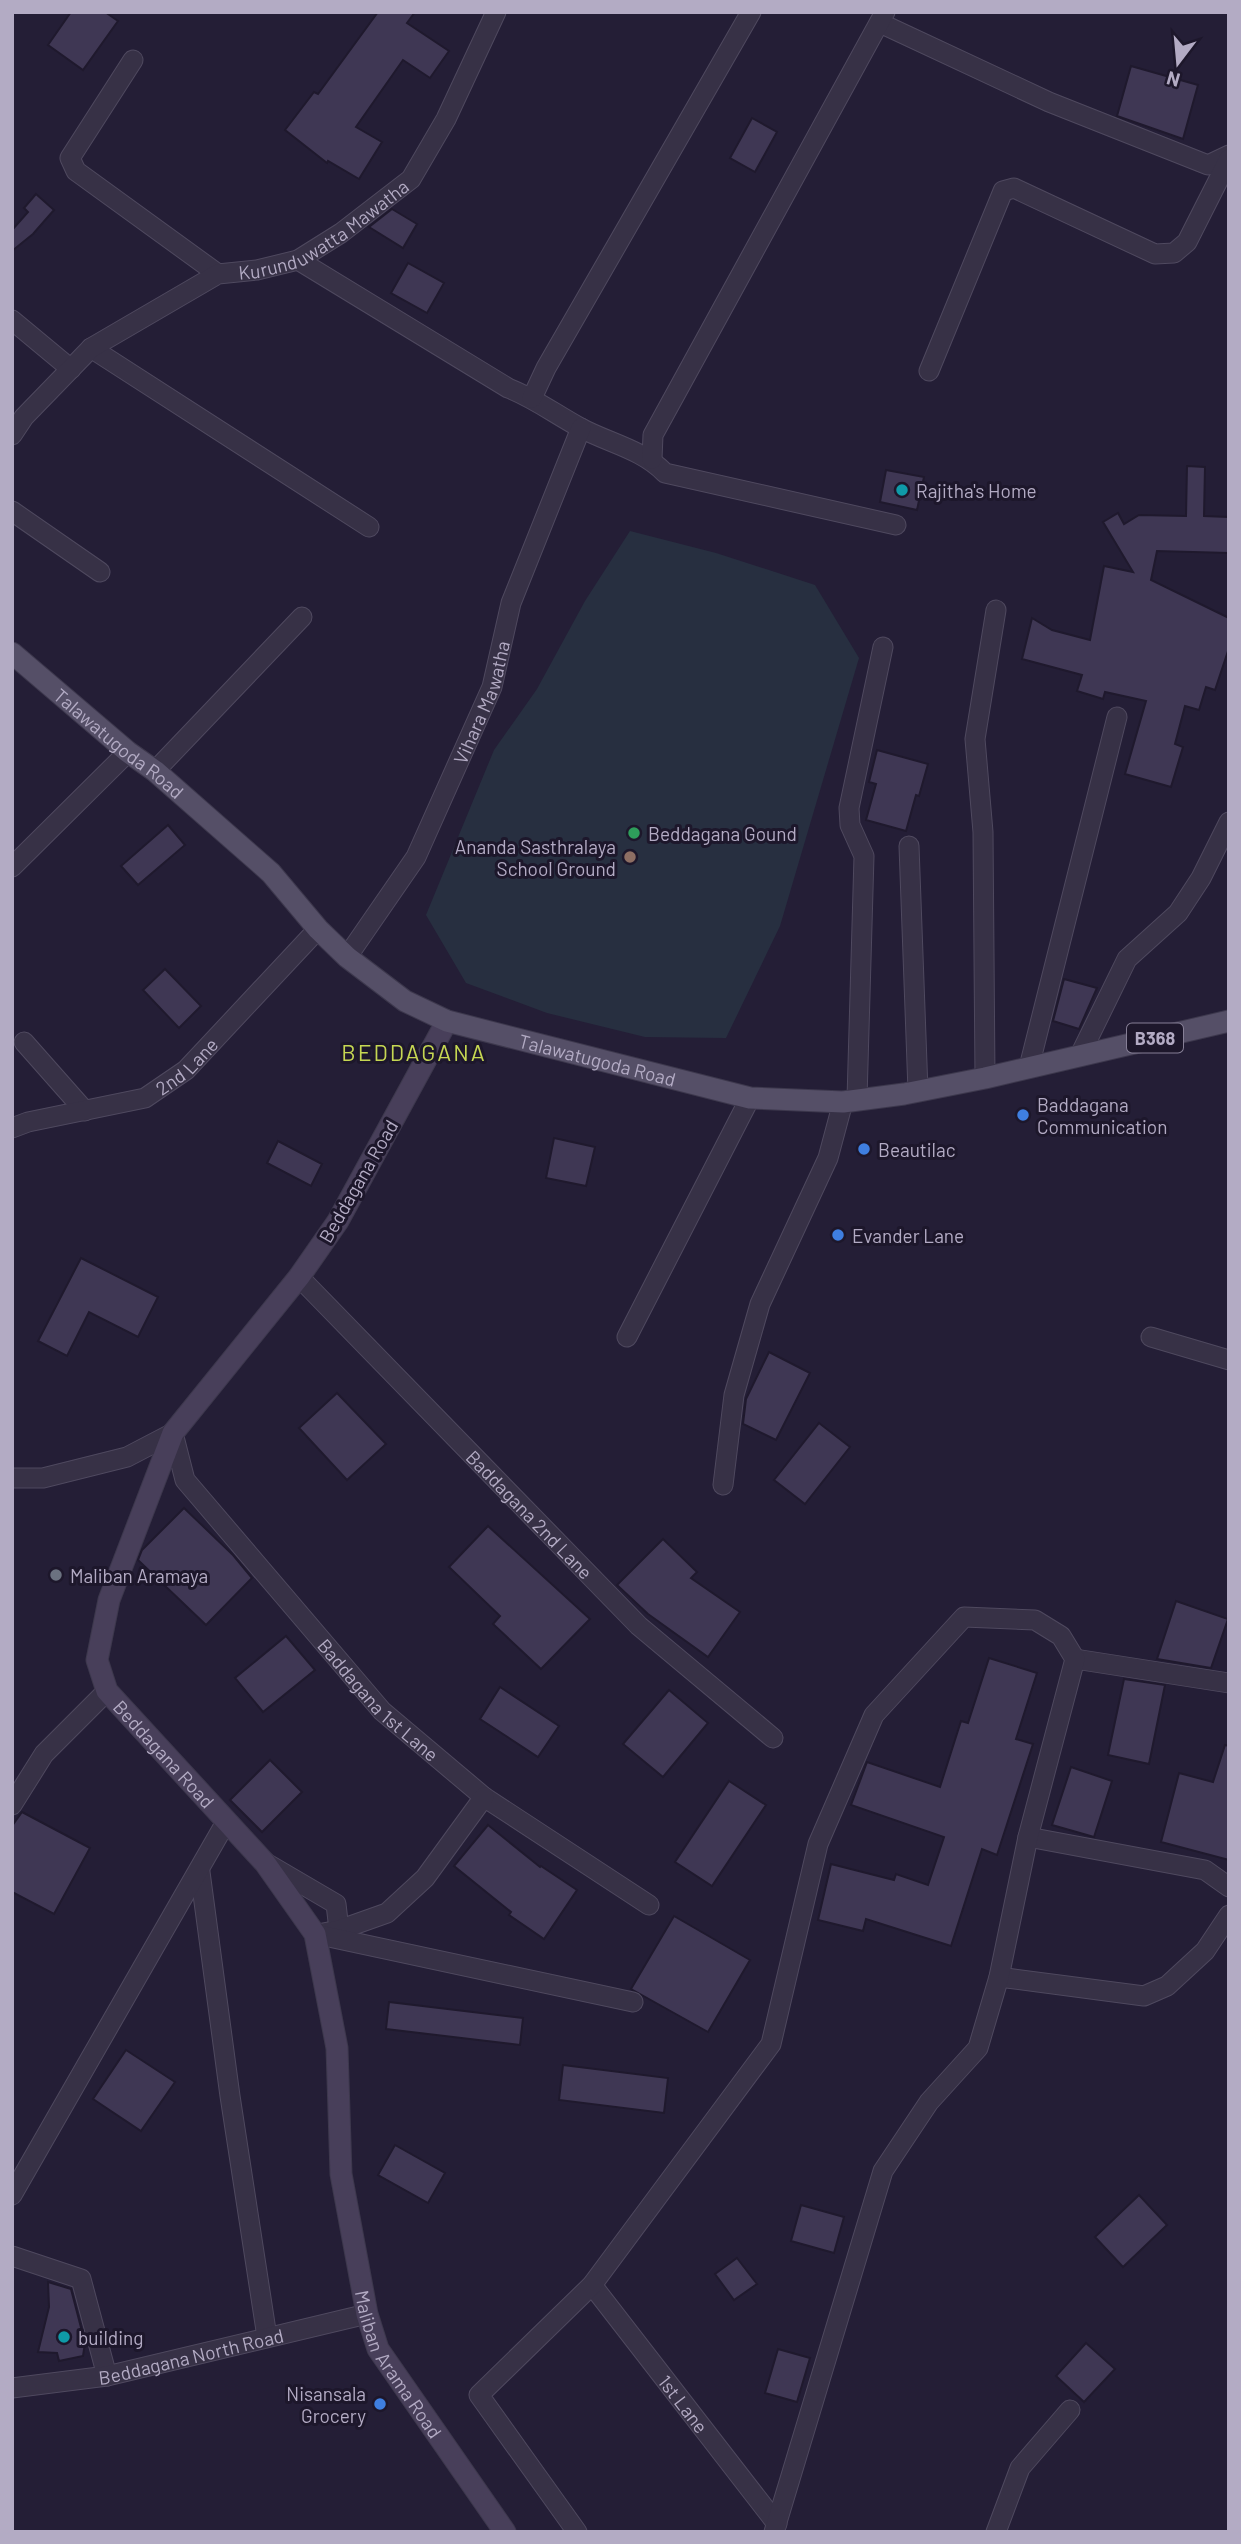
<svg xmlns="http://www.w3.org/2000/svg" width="1241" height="2544" viewBox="0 0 1241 2544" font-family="Barlow,sans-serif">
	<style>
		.green { fill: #272f40 }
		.building { fill: #3f3754; stroke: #1f192d; stroke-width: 2 }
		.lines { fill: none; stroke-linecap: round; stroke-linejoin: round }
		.street-casing { stroke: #4f495f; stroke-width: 21 }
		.secondary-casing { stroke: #3d384d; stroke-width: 23 }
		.primary-casing { stroke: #3d384d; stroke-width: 23 }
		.street { stroke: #373146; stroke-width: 19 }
		.secondary { stroke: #483f5a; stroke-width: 21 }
		.primary { stroke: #554f67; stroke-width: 21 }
		.culture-dot { fill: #0f9aa8; stroke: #1d172b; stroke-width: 2.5 }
		.leisure-dot { fill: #2e9e5b; stroke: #1d172b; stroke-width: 2.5 }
		.education-dot { fill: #8d6e63; stroke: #1d172b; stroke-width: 2.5 }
		.shop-dot { fill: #3f7fe0; stroke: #1d172b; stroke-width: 2.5 }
		.worship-dot { fill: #6b7280; stroke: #1d172b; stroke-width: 2.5 }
		.labels { text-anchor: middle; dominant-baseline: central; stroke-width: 6; stroke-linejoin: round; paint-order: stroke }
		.shield { fill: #1d172b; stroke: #867f96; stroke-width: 2 }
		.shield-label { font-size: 18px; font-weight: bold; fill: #b3abc4 }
		.street-label { font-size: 19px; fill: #b3abc4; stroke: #1d172b }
		.poi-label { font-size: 19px; fill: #b3abc4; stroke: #1d172b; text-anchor: start }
		.quarter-label { font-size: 23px; letter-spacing: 2px; fill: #c6d753; stroke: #1d172b }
	</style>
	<rect width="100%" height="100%" fill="#241e36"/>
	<!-- green -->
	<path class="green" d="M630,531L716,553L815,585L859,658L780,926L726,1038L645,1037L547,1013L466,983L426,915L494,750L537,689L585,601Z"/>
	<!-- building -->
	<g class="building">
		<path d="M71,12H105L118,21L83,70L48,45Z"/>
		<path d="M378,12H415L407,23L449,51L430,78L403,60L356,127L382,142L359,179L328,161L327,163L285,130L314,92L318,94Z"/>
		<path d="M1131,66L1198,85L1183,139L1117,116Z"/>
		<path d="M752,118L777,132L755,172L730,158Z"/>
		<path d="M36,194L54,210L33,234L12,251V230L28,212L24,208Z"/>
		<path d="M392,209L417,224L403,248L369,227Z"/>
		<path d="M408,263L444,283L427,313L391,293Z"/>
		<path d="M1187,466L1205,467L1204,516L1229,517V553L1157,551L1151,580L1229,618V648L1215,690L1206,687L1199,710L1185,706L1175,744L1183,747L1171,787L1125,774L1146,701L1105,692L1103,699L1077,691L1082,675L1022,659L1032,618L1052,630L1090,640L1104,566L1133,572L1103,522L1118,513L1124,524L1139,515L1186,516Z"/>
		<path d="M886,470L924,477L917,510L880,502Z"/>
		<path d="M877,750L928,764L919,796L916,795L906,831L866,820L876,784L869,782Z"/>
		<path d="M168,825L185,845L138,885L121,866Z"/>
		<path d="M165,969L201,1006L179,1028L143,990Z"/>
		<path d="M1064,979L1097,988L1079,1029L1053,1021Z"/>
		<path d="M554,1138L595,1147L586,1186L546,1178Z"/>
		<path d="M278,1141L322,1164L311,1186L267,1163Z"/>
		<path d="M81,1258L158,1297L138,1337L89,1312L67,1356L38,1341Z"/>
		<path d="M769,1352L810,1373L776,1440L743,1424L746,1399Z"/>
		<path d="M337,1393L386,1444L347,1480L299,1428Z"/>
		<path d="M819,1423L850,1447L805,1504L774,1480Z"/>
		<path d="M184,1508L233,1555L252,1578L206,1625L138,1560L142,1550Z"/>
		<path d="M488,1526L590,1619L541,1669L493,1624L500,1616L449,1567Z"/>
		<path d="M663,1539L697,1572L691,1578L740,1612L708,1657L648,1614L617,1585Z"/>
		<path d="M1176,1601L1228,1619L1211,1668L1157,1659Z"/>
		<path d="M286,1636L315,1670L263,1712L235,1678Z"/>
		<path d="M989,1658L1037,1673L1016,1739L1033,1744L997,1855L982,1849L951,1946L866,1919L863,1931L818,1920L831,1864L894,1880L896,1874L928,1885L944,1837L851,1805L867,1762L940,1787L961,1721L968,1723Z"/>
		<path d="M1124,1679L1165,1685L1149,1764L1108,1755Z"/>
		<path d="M500,1687L559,1726L538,1757L480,1719Z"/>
		<path d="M669,1690L708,1723L663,1777L623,1744Z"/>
		<path d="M1225,1745L1229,1746V1860L1161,1842L1179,1773L1213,1782Z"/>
		<path d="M270,1760L302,1792L262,1832L230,1800Z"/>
		<path d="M1071,1767L1112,1781L1094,1837L1052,1825Z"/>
		<path d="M729,1781L766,1805L712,1886L675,1862Z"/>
		<path d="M22,1812L90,1848L54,1914L12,1892V1826Z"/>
		<path d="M488,1825L540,1867L541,1866L577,1890L544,1939L509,1915L511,1912L454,1866Z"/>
		<path d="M674,1916L750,1960L708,2032L631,1989Z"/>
		<path d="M389,2002L523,2018L520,2045L386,2029Z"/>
		<path d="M126,2050L175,2082L141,2131L93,2099Z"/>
		<path d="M563,2065L668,2078L664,2113L559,2100Z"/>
		<path d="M395,2145L445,2173L428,2203L378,2175Z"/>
		<path d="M1139,2195L1167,2225L1123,2267L1095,2237Z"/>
		<path d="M801,2205L844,2217L834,2253L791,2241Z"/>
		<path d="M737,2258L757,2284L734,2300L715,2274Z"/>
		<path d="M48,2282L71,2289L85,2343L83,2356L59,2361L57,2353L38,2352L49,2307Z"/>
		<path d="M1086,2343L1115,2369L1084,2402L1056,2376Z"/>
		<path d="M778,2349L810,2358L797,2402L765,2393Z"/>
	</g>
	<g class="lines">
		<defs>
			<g id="street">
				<path d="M880,23L1049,102L1208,165L1229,155"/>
				<path d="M133,60L70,158L76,171L218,274"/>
				<path d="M298,260L508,388C534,398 555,414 579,427C608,443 642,449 665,473L896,525"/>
				<path d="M12,320L71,369"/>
				<path d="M91,348L369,527"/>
				<path d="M929,371L1003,191L1014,188L1155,254L1174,253L1187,242L1229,159"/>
				<path d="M532,398L546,368L751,12"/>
				<path id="s1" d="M12,435L24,417L91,348L218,274L257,270L298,260L341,233L411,179L446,119L496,12"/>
				<path d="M652,459L653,435L885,12"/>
				<path d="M12,511L100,572"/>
				<path d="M155,771L302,617"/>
				<path d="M909,846L918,1091"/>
				<path d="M12,867L128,752"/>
				<path id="s2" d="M347,957L416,857L492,687L511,603L581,428"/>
				<path d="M24,1042L85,1111"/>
				<path d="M1080,1055L1127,959L1178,913L1201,878L1229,822"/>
				<path d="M1029,1067L1117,717"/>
				<path d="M985,1078L983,832L975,739L996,610"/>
				<path d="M857,1099L864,856L850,825L849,808L883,647"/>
				<path id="s3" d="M12,1128L28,1122L145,1098L186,1070L318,929"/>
				<path id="s4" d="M299,1277L639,1626L773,1738"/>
				<path d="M627,1337L750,1098"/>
				<path d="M1151,1337L1229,1360"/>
				<path id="s5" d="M12,1478H43L127,1457L173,1433L185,1480L382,1711L484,1797L649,1905"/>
				<path d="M723,1485L734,1395L760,1304L828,1158L843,1102"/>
				<path d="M1075,1659L1229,1683"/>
				<path d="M12,1805L44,1754L107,1691"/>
				<path d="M1028,1837L1205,1870L1229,1887"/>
				<path d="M266,1863L336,1904L339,1930"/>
				<path d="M200,1872L230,2096L267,2337"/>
				<path d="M323,1933L339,1930L387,1913L425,1878L484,1797"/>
				<path d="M315,1934L633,2002"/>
				<path d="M999,1977L1144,1996L1167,1986L1205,1951L1229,1915"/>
				<path d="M12,2195L226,1822"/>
				<path d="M12,2256L81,2279L107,2376"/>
				<path id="s6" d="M592,2285L777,2524"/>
				<path id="s7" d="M12,2388L107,2376L367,2314"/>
				<path d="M577,2532L479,2395L592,2285L771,2044L818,1844L874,1715L964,1617L1035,1620L1061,1636L1075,1659L1028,1837L999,1977L978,2048L929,2102L883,2171L774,2532"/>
				<path d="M996,2532L1020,2468L1070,2410"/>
			</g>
			<g id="secondary">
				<path id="s8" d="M447,1021L338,1221L299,1277L173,1433L109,1600L97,1660L107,1691L265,1863L315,1934L337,2048L341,2174L367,2314L378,2349L505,2532"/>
			</g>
			<g id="primary">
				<path id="s9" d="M12,653L128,752L155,771L271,873L318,929L347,957L405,1001L447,1021L750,1098L843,1102L904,1094L985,1078L1229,1021"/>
			</g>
		</defs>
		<!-- street casing -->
		<use href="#street" class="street-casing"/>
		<!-- secondary casing -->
		<use href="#secondary" class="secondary-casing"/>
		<!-- primary casing -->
		<use href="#primary" class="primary-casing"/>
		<!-- street -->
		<use href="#street" class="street"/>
		<!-- secondary -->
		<use href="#secondary" class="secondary"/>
		<!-- primary -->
		<use href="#primary" class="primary"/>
	</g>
	<!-- markers -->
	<g class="culture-dot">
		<circle cx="902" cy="490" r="7"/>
		<circle cx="64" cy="2337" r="7"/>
	</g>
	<circle class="leisure-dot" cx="634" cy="833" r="7"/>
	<circle class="education-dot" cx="630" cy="857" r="7"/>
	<g class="shop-dot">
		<circle cx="1023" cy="1115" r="7"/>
		<circle cx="864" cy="1149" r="7"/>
		<circle cx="838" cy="1235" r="7"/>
		<circle cx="380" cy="2404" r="7"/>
	</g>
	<circle class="worship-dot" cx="56" cy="1575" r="7"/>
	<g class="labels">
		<!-- shield labels -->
		<rect class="shield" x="1127" y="1023.5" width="56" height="29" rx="5"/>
		<g class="shield-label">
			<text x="1155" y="1038">B368</text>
		</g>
		<!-- street labels -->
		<g class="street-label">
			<text stroke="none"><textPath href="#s1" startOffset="382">Kurunduwatta Mawatha</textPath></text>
			<text stroke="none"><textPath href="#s2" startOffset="290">Vihara Mawatha</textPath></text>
			<text stroke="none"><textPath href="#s9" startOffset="140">Talawatugoda Road</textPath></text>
			<text stroke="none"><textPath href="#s9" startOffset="728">Talawatugoda Road</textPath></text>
			<text stroke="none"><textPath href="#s3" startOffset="189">2nd Lane</textPath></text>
			<text transform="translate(358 1181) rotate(-60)">Beddagana Road</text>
			<text stroke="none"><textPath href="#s4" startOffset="331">Baddagana 2nd Lane</textPath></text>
			<text stroke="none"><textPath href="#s5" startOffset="511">Baddagana 1st Lane</textPath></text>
			<text stroke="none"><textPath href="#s8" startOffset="854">Beddagana Road</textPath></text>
			<text stroke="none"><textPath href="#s7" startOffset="182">Beddagana North Road</textPath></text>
			<text stroke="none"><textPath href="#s8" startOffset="1533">Maliban Arama Road</textPath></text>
			<text stroke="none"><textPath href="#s6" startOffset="150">1st Lane</textPath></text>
		</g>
		<!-- poi labels -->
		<g class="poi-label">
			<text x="916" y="490">Rajitha's Home</text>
			<text x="648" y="833">Beddagana Gound</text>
			<text x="616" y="846" text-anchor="end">Ananda Sasthralaya<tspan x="616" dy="22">School Ground</tspan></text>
			<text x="1037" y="1104">Baddagana<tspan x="1037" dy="22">Communication</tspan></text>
			<text x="878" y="1149">Beautilac</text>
			<text x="852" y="1235">Evander Lane</text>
			<text x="70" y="1575">Maliban Aramaya</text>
			<text x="78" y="2337">building</text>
			<text x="366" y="2393" text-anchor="end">Nisansala<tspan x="366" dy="22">Grocery</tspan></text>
		</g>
		<!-- quarter labels -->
		<g class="quarter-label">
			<text x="414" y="1052">BEDDAGANA</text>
		</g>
	</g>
	<!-- border -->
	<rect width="1241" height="2544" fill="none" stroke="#b3abc4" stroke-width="28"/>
	<!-- north arrow -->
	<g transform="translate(1178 63) rotate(196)" stroke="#1d172b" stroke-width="5" paint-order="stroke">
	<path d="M0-5L12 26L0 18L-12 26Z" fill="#b3abc4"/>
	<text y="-10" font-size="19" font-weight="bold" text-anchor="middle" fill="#b3abc4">N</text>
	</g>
</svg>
